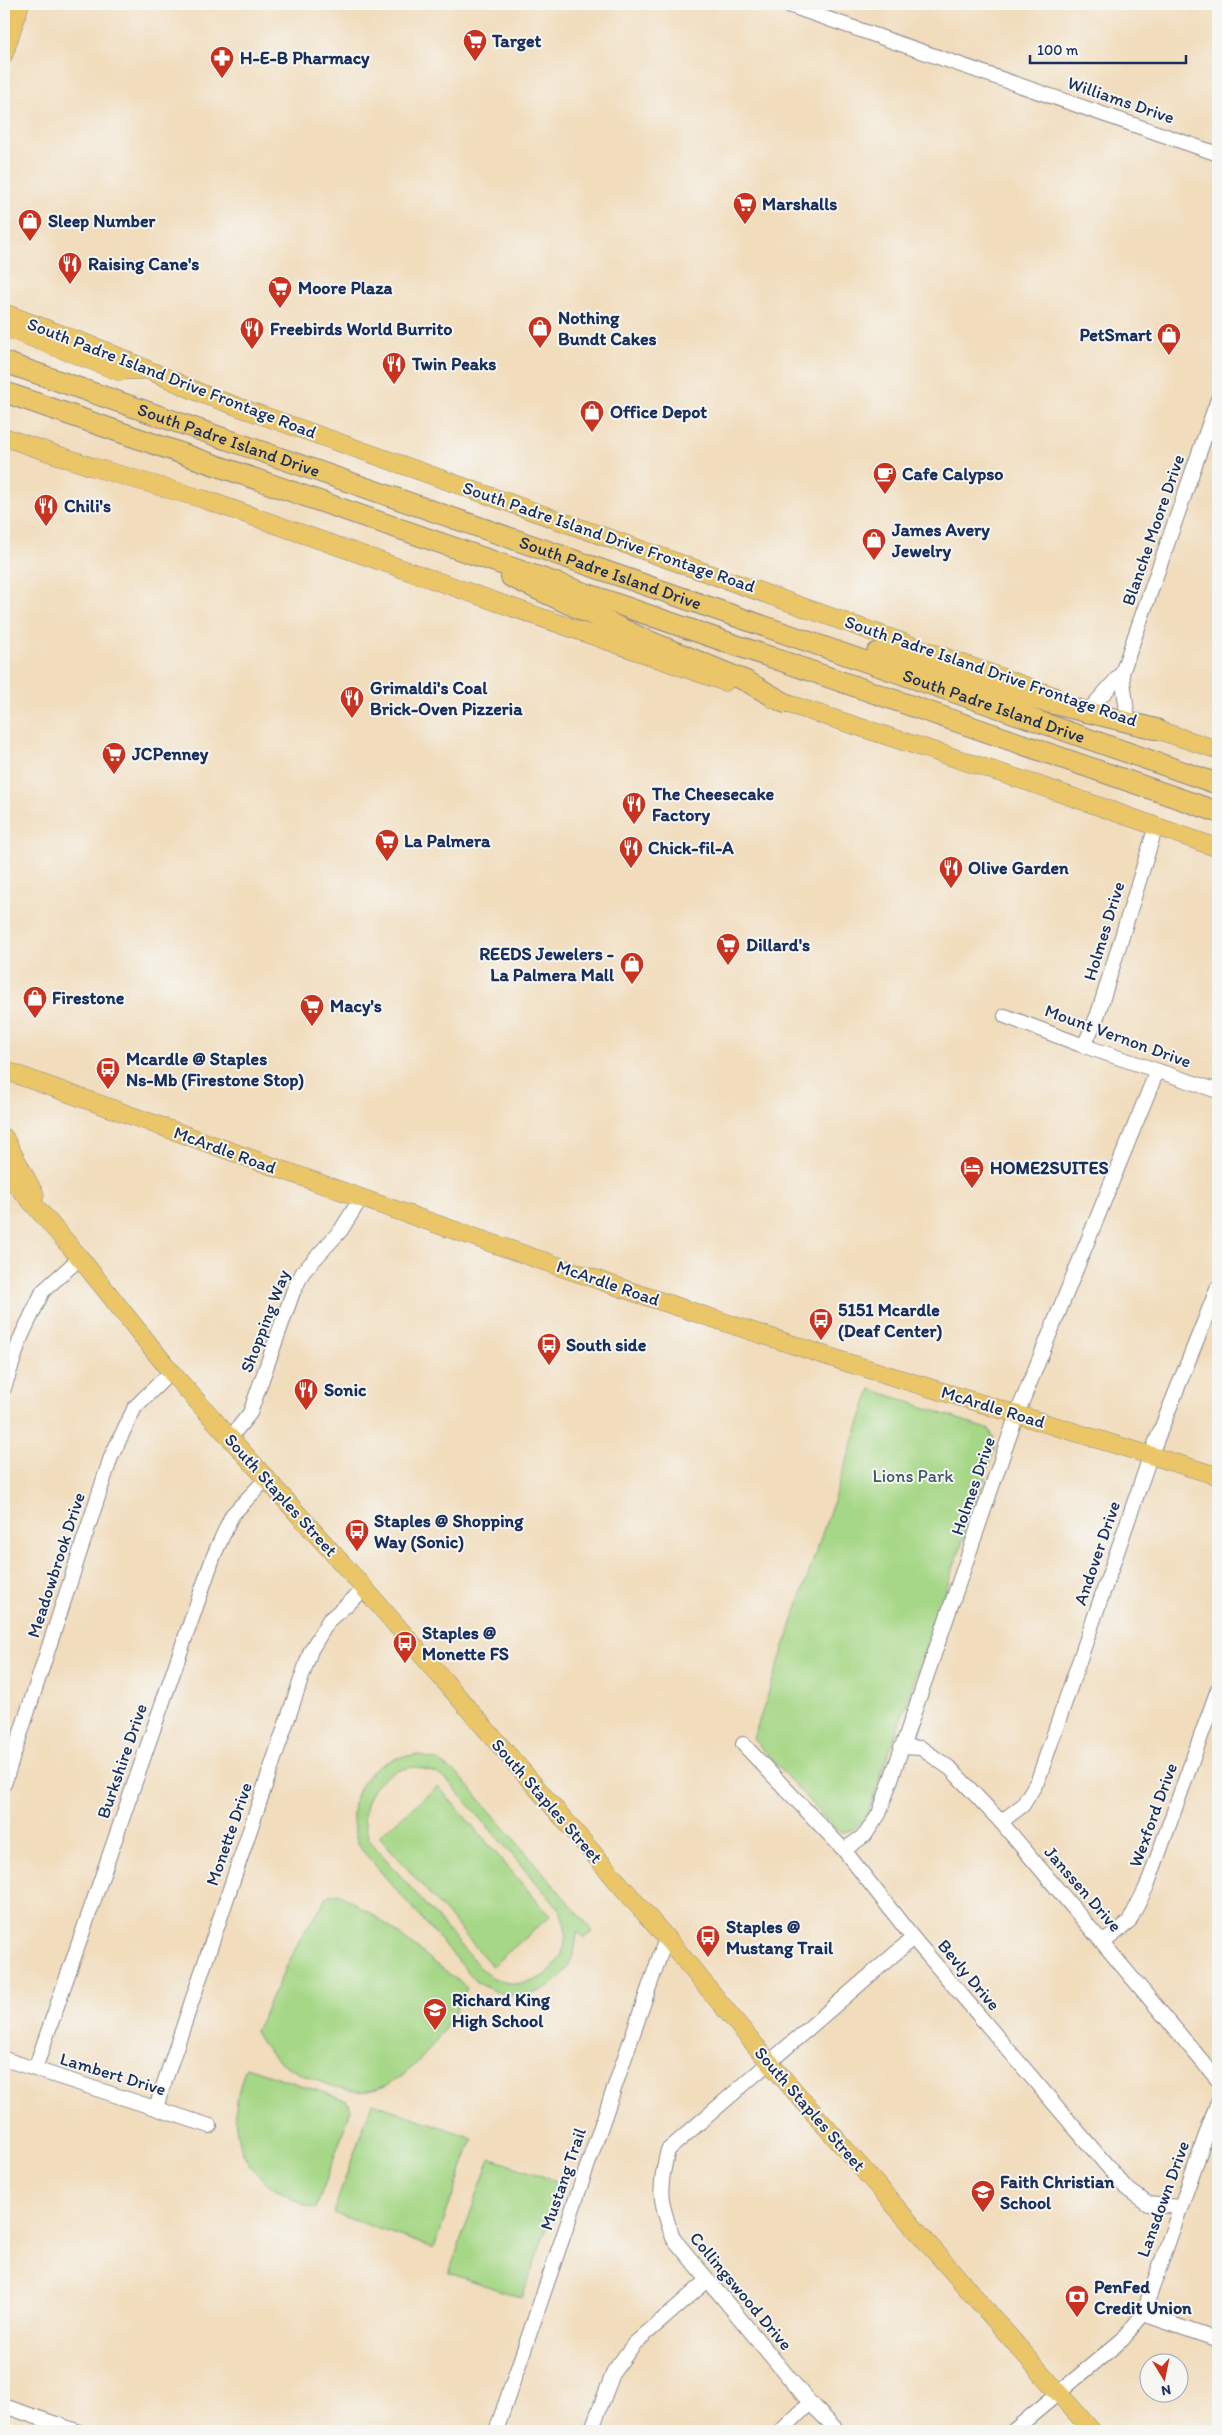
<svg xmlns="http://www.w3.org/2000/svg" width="1222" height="2435" viewBox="0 0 1222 2435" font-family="Itim,sans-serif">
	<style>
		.green { fill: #a6d786; stroke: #608372; fill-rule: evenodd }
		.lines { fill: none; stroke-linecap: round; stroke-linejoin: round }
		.minor-casing { stroke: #86868c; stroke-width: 16 }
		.major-casing { stroke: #86868c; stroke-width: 19 }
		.highway-casing { stroke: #86868c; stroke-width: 22 }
		.minor { stroke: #fff; stroke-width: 14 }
		.major { stroke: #ebc669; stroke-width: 18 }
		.highway { stroke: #ebc669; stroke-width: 20 }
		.labels { text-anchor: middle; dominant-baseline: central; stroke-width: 4; stroke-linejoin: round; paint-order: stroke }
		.poi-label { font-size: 18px; font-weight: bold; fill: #1b2f5e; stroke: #f6f6f2; text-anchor: start }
		.street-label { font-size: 18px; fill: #1b2f5e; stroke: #f6f6f2 }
		.park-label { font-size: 18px; fill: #3e5968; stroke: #f6f6f2 }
	</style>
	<rect width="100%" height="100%" fill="#f6f6f2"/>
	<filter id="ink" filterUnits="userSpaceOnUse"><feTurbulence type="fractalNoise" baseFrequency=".02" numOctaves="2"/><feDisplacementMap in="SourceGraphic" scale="10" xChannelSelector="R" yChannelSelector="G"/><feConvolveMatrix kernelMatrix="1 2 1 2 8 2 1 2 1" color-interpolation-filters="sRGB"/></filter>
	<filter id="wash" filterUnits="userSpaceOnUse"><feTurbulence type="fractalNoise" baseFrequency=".0096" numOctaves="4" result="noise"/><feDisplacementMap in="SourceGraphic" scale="20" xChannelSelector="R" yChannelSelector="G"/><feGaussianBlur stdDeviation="1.12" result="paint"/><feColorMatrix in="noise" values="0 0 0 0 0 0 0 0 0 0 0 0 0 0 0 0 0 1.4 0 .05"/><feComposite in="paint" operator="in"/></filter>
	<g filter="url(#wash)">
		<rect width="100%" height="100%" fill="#f1dcbb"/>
		<!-- green -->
		<g class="green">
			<path d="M871,1389L990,1430L996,1445L868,1814L854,1829L842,1832L833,1827L753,1739Z"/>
			<path d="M418,1755L437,1760L460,1776L593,1931L585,1938L577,1931C576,1987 522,2014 476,1981L361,1849C338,1802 366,1756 418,1755ZM417,1767L439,1774L451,1784L559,1909C585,1960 529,2006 484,1972L371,1842C352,1806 377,1768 417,1767Z"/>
			<path d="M438,1786L550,1916L492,1966L379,1836Z"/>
			<path d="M339,1893L378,1918L467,1988C449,2026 416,2079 373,2090C353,2095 331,2086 313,2079C288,2070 267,2056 255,2031L303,1933L329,1895Z"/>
			<path d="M246,2067L346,2100L351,2109L316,2209C246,2184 219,2140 246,2067Z"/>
			<path d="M372,2103L473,2138L434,2248L333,2213Z"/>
			<path d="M490,2158L562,2183L522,2298L449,2273Z"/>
		</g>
	</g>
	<g filter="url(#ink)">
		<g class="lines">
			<defs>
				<g id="minor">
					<path d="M785,4L1218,154"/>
					<path d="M1122,673L1128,720"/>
					<path d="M1090,709L1122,673L1218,399"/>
					<path d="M1005,1016L1084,1046L1218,1091"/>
					<path d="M1084,1046L1098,1014L1156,826"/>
					<path d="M4,1388L21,1337L43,1291L80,1258"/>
					<path d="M230,1438L250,1413L293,1292L303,1272L341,1230L361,1198"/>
					<path d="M743,1744L844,1850L913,1938L1126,2188L1148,2204L1179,2207"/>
					<path d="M901,1747L921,1748L951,1769L1001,1822L1218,2080"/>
					<path d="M4,1784L111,1457L135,1407L171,1372"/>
					<path d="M1001,1822L1023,1805L1038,1780L1151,1454L1218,1287"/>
					<path d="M844,1850L865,1835L879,1814L1017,1414L1157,1071"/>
					<path d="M1104,1942L1129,1922L1147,1886L1218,1689"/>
					<path d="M4,2059L210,2126"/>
					<path d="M35,2069L214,1555L232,1515L267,1478"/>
					<path d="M156,2107L311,1650L329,1620L365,1589"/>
					<path d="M1143,2314L1218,2340"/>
					<path d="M4,2406L77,2431"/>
					<path d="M496,2431L666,1938"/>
					<path d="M591,2431L614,2371L634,2344L708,2280"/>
					<path d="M781,2431L810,2403"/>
					<path d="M838,2431L810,2403L673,2238C659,2199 658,2190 668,2150L913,1938"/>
					<path d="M1013,2431L1123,2339L1143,2314L1218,2101"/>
				</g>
				<g id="major">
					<path d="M4,54L20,4"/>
					<path d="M4,313L103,350L205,395L1054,696"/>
					<path d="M4,327L118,371L143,370"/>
					<path d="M4,437L93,467L203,499L725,682"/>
					<path d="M773,699L1038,785L1218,848"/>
					<path d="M1143,725L1218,750"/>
					<path d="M4,1070L361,1198L633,1292L842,1361L1218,1476"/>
					<path d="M4,1137L35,1195"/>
					<path d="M4,1170L80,1258L171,1372L365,1589L674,1947L769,2062L1092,2431"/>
				</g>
				<g id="highway">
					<path id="s1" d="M4,362L1218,784"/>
					<path d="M4,392L1218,812"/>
					<path d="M511,577L644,639L746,681L785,703"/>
					<path d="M877,653L1022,696L1156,729"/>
				</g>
			</defs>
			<!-- minor casing -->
			<use href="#minor" class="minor-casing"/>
			<!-- major casing -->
			<use href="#major" class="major-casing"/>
			<!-- highway casing -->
			<use href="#highway" class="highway-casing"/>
			<!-- minor -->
			<use href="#minor" class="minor"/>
			<!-- major -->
			<use href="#major" class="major"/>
			<!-- highway -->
			<use href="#highway" class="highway"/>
		</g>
	</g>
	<!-- icons -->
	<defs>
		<symbol id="supermarket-pin" viewBox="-11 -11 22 30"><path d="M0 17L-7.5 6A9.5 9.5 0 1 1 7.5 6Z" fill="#c8321e" stroke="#f6f6f2"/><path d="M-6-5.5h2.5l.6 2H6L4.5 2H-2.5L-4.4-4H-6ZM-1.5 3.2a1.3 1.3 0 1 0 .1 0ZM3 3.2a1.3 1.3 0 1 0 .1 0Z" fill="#fff"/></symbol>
		<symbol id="pharmacy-pin" viewBox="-11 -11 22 30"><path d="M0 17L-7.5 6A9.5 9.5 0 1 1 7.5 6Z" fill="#c8321e" stroke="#f6f6f2"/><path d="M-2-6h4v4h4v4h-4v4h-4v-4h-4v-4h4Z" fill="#fff"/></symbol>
		<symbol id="shop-pin" viewBox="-11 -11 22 30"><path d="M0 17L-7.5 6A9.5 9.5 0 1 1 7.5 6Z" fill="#c8321e" stroke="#f6f6f2"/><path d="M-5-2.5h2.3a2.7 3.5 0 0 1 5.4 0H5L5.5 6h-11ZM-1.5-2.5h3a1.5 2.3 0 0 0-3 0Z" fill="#fff"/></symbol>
		<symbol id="restaurant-pin" viewBox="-11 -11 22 30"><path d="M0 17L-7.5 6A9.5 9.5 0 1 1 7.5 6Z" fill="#c8321e" stroke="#f6f6f2"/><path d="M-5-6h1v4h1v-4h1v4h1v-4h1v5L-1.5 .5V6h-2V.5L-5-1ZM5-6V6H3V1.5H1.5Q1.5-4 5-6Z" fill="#fff"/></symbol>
		<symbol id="cafe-pin" viewBox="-11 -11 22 30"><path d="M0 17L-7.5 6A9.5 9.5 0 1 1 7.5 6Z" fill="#c8321e" stroke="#f6f6f2"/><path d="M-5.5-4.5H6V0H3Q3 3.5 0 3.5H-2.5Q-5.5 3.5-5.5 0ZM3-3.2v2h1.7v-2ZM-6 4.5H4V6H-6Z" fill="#fff"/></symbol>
		<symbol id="bus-pin" viewBox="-11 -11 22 30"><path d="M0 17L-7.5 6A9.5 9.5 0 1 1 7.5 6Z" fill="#c8321e" stroke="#f6f6f2"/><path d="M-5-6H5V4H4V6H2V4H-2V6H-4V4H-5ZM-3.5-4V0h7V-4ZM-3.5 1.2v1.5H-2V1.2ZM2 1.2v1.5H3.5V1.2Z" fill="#fff"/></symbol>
		<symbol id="hotel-pin" viewBox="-11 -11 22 30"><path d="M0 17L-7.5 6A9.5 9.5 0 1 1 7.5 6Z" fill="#c8321e" stroke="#f6f6f2"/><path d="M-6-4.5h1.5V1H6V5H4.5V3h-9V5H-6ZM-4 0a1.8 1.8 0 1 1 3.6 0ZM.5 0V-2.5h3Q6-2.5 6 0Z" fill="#fff"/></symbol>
		<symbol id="school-pin" viewBox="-11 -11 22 30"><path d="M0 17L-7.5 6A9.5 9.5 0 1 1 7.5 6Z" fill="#c8321e" stroke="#f6f6f2"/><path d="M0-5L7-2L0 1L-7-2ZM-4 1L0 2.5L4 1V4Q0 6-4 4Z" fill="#fff"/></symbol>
		<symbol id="bank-pin" viewBox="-11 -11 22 30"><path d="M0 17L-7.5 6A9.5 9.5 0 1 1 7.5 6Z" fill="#c8321e" stroke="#f6f6f2"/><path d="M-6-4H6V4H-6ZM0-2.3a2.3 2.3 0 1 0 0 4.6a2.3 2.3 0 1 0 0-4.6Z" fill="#fff"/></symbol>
	</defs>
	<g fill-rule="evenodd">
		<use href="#supermarket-pin" x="461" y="27" width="28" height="38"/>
		<use href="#pharmacy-pin" x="208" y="44" width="28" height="38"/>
		<use href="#supermarket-pin" x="731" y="190" width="28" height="38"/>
		<use href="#shop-pin" x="16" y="207" width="28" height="38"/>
		<use href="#restaurant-pin" x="56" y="250" width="28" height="38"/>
		<use href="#supermarket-pin" x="266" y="274" width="28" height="38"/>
		<use href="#shop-pin" x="526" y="314" width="28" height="38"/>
		<use href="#restaurant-pin" x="238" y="315" width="28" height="38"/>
		<use href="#shop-pin" x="1155" y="321" width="28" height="38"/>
		<use href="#restaurant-pin" x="380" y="350" width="28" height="38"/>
		<use href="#shop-pin" x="578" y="398" width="28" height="38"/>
		<use href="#cafe-pin" x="871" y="460" width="28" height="38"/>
		<use href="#restaurant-pin" x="32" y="492" width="28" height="38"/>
		<use href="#shop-pin" x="860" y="526" width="28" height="38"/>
		<use href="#restaurant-pin" x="338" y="684" width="28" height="38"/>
		<use href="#supermarket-pin" x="100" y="740" width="28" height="38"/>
		<use href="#restaurant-pin" x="620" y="790" width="28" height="38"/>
		<use href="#supermarket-pin" x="373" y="827" width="28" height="38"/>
		<use href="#restaurant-pin" x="617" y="834" width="28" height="38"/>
		<use href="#restaurant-pin" x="937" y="854" width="28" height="38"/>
		<use href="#supermarket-pin" x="714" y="931" width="28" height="38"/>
		<use href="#shop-pin" x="618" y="950" width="28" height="38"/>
		<use href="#shop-pin" x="21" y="984" width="28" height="38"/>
		<use href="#supermarket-pin" x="298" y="992" width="28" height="38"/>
		<use href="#bus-pin" x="94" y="1055" width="28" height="38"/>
		<use href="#hotel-pin" x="958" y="1154" width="28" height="38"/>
		<use href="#bus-pin" x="807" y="1306" width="28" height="38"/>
		<use href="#bus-pin" x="535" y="1331" width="28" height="38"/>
		<use href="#restaurant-pin" x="292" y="1376" width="28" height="38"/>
		<use href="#bus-pin" x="343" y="1517" width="28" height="38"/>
		<use href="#bus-pin" x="391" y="1629" width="28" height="38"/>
		<use href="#bus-pin" x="694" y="1923" width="28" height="38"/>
		<use href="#school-pin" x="421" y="1996" width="28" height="38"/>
		<use href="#school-pin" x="969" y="2178" width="28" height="38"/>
		<use href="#bank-pin" x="1063" y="2283" width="28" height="38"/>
	</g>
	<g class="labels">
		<!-- poi labels -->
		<g class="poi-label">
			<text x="492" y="41">Target</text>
			<text x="240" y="58">H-E-B Pharmacy</text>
			<text x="762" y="204">Marshalls</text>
			<text x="48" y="221">Sleep Number</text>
			<text x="88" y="264">Raising Cane's</text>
			<text x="298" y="288">Moore Plaza</text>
			<text x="558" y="318">Nothing<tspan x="558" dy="21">Bundt Cakes</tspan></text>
			<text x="270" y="329">Freebirds World Burrito</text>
			<text x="1152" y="335" text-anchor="end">PetSmart</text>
			<text x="412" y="364">Twin Peaks</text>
			<text x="610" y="412">Office Depot</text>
			<text x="902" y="474">Cafe Calypso</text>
			<text x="64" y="506">Chili's</text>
			<text x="892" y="530">James Avery<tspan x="892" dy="21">Jewelry</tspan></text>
			<text x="370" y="688">Grimaldi's Coal<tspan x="370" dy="21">Brick-Oven Pizzeria</tspan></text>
			<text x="132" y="754">JCPenney</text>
			<text x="652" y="794">The Cheesecake<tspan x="652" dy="21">Factory</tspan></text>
			<text x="404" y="841">La Palmera</text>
			<text x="648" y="848">Chick-fil-A</text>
			<text x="968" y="868">Olive Garden</text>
			<text x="746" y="945">Dillard's</text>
			<text x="614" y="954" text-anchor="end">REEDS Jewelers -<tspan x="614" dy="21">La Palmera Mall</tspan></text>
			<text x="52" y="998">Firestone</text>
			<text x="330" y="1006">Macy's</text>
			<text x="126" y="1059">Mcardle @ Staples<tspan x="126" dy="21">Ns-Mb (Firestone Stop)</tspan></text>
			<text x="990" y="1168">HOME2SUITES</text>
			<text x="838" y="1310">5151 Mcardle<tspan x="838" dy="21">(Deaf Center)</tspan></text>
			<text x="566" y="1345">South side</text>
			<text x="324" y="1390">Sonic</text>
			<text x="374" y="1521">Staples @ Shopping<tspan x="374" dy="21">Way (Sonic)</tspan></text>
			<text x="422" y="1633">Staples @<tspan x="422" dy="21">Monette FS</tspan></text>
			<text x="726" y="1927">Staples @<tspan x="726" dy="21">Mustang Trail</tspan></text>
			<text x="452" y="2000">Richard King<tspan x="452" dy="21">High School</tspan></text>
			<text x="1000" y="2182">Faith Christian<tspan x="1000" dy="21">School</tspan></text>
			<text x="1094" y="2287">PenFed<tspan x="1094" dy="21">Credit Union</tspan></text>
		</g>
		<!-- street labels -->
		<g class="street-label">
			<text transform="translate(1121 100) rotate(19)">Williams Drive</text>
			<text transform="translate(172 378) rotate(21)">South Padre Island Drive Frontage Road</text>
			<text stroke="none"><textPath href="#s1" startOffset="238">South Padre Island Drive</textPath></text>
			<text transform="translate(1153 530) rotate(-71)">Blanche Moore Drive</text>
			<text transform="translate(609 537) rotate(19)">South Padre Island Drive Frontage Road</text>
			<text stroke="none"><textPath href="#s1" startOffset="642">South Padre Island Drive</textPath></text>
			<text transform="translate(991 671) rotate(19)">South Padre Island Drive Frontage Road</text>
			<text stroke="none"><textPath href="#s1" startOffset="1048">South Padre Island Drive</textPath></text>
			<text transform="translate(1104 931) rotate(-73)">Holmes Drive</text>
			<text transform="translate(1118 1036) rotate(20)">Mount Vernon Drive</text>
			<text transform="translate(225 1150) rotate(20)">McArdle Road</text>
			<text transform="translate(608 1283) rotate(19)">McArdle Road</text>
			<text transform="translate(265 1321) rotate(-69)">Shopping Way</text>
			<text transform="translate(993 1407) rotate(17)">McArdle Road</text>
			<text transform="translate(973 1486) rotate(-71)">Holmes Drive</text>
			<text transform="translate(281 1495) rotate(48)">South Staples Street</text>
			<text transform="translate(1097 1553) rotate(-71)">Andover Drive</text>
			<text transform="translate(56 1565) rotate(-72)">Meadowbrook Drive</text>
			<text transform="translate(122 1761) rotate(-71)">Burkshire Drive</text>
			<text transform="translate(547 1801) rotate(49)">South Staples Street</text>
			<text transform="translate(1153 1815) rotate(-70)">Wexford Drive</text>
			<text transform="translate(229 1834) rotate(-71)">Monette Drive</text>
			<text transform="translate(1083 1889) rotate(49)">Janssen Drive</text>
			<text transform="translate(969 1975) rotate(50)">Bevly Drive</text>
			<text transform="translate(113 2074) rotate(17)">Lambert Drive</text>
			<text transform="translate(810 2109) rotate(49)">South Staples Street</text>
			<text transform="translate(563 2179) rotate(-71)">Mustang Trail</text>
			<text transform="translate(1163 2199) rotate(-70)">Lansdown Drive</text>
			<text transform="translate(741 2291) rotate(50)">Collingswood Drive</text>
		</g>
		<!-- park labels -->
		<g class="park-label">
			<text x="913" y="1476">Lions Park</text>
		</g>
	</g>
	<!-- margin -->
	<rect width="1222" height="2435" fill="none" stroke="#f6f6f2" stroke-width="20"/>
	<!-- north arrow -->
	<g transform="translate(1164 2378) rotate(170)"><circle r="24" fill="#f6f6f2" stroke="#9ea6b7"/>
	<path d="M0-4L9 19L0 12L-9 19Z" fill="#c8321e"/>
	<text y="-8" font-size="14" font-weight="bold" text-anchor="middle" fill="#1b2f5e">N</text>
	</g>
	<!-- scale -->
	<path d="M1030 55v8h156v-8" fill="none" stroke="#1b2f5e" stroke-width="2.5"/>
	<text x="1037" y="55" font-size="15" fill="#1b2f5e" stroke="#f6f6f2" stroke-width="4" paint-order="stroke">100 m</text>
</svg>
